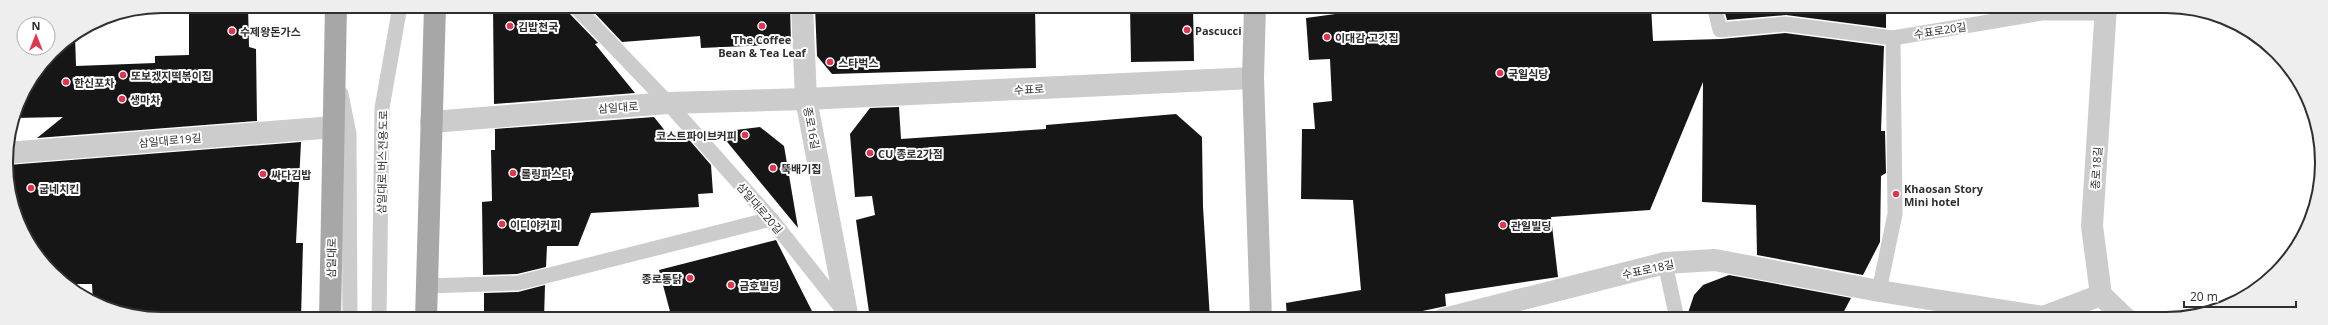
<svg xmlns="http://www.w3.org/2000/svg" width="2328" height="325" viewBox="0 0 2328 325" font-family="'Open Sans','Noto Sans KR',sans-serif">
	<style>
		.building { fill: #161616 }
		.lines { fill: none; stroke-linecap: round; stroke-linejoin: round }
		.lane { stroke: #ccc; stroke-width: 15 }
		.street { stroke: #ccc; stroke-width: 22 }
		.secondary { stroke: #b9b9b9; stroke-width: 22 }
		.primary { stroke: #a7a7a7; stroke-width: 22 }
		.poi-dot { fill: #e3344e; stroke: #fff; stroke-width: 1.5 }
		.labels { text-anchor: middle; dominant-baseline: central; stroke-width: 4; stroke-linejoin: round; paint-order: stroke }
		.poi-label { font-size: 11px; font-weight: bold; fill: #2f2f2f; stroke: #fff; text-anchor: start }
		.street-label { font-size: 11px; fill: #2f2f2f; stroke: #fff }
		.rim { fill: none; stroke: #2f2f2f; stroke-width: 2 }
	</style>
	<rect width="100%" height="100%" fill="#fff"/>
	<!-- building -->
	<g class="building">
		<path d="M189,6H248L249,47L256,49L257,121L37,138L63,117L14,118L18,102L52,52L75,36L76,66L155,63V56L189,55Z"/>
		<path d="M493,6H566L568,12L598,43L595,44L635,93L494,104Z"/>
		<path d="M588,6H790L791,44L701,48L700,36L622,42Z"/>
		<path d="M815,6H1035L1036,68L832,74L817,56Z"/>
		<path d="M1130,6H1193L1194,61L1131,62Z"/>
		<path d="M1394,6H1651L1653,41L1721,39L1785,33L1884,46L1881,131H1885L1886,173L1881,176L1880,242L1863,275L1757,255L1756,205L1702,202L1703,82L1650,210L1551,217L1558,277L1445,294L1446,306L1385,319H1287L1286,303L1361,290L1353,200L1301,199L1302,129H1315L1313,103L1332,101L1330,59L1309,60L1306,18Z"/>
		<path d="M1723,6H1886V28L1786,15L1727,20Z"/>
		<path d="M899,107L901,139L1046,129V125L1176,114L1202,137L1203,207L1210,319H870L856,220L875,215L872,196L855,197L850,134L870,108Z"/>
		<path d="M654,117L670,137L685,135L711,165L713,193L698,194L699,207L591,213L578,246H547L546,267L517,274L483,275L482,202L492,201L491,150H495V129Z"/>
		<path d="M760,127L784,146L798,228L719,132Z"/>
		<path d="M301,142L296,243H303L301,319H152L93,303L92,284H69L45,266L14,213L8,165Z"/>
		<path d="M776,240L816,319H672L659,270Z"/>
		<path d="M1729,275L1851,298L1840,319H1686L1694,295L1703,285Z"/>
		<path d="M545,285L544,319H484V293L518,292Z"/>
	</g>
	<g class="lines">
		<!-- lane -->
		<g class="lane">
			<path d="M575,6L668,103L771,219L844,311"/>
			<path d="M1714,6L1720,30L1785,24L1893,38L2042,13H2106"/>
			<path d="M341,94L349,134L350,319"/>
			<path d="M1665,263L1677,319"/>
			<path d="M427,286L518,283L771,219"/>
			<path d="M1879,291L1895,214L1893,38"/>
			<path d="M379,319L382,108L400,6"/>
		</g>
		<!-- street -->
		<g class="street">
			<path d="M802,6L806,99L848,319"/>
			<path d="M2106,6L2092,226L2101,295L2126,319"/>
			<path d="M431,122L668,103L806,99L1253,78"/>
			<path d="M6,153L334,127"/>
			<path d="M1444,319L1665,263L1715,260L1879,291L2043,317L2101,295"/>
		</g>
		<!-- secondary -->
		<path class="secondary" d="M1255,6L1253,78L1261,319"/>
		<!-- primary -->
		<g class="primary">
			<path d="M330,319L336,6"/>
			<path d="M426,319L435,6"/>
		</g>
	</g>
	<!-- markers -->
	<g class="poi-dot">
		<circle cx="510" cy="26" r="4"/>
		<circle cx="762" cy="26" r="4"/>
		<circle cx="1187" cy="30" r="4"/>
		<circle cx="232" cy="31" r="4"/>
		<circle cx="1327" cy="37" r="4"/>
		<circle cx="830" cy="62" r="4"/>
		<circle cx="1500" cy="73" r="4"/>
		<circle cx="123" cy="75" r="4"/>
		<circle cx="66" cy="82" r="4"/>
		<circle cx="122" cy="99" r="4"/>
		<circle cx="745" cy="135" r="4"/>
		<circle cx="870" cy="153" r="4"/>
		<circle cx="773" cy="168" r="4"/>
		<circle cx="513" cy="173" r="4"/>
		<circle cx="263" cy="174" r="4"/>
		<circle cx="31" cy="188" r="4"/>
		<circle cx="1896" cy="194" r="4"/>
		<circle cx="502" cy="224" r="4"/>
		<circle cx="1503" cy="225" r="4"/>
		<circle cx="690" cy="278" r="4"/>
		<circle cx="731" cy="285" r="4"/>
	</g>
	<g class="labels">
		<!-- poi labels -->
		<g class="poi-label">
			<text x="518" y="26">김밥천국</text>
			<text x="1195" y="30">Pascucci</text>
			<text x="240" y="31">수제왕돈가스</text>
			<text x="1335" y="37">이대감 고깃집</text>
			<text x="762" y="39" text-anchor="middle">The Coffee<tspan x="762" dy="13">Bean &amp; Tea Leaf</tspan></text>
			<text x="838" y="62">스타벅스</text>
			<text x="1508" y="73">국일식당</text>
			<text x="131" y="75">또보겠지떡볶이집</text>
			<text x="74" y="82">한신포차</text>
			<text x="130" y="99">생마차</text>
			<text x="737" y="135" text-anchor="end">코스트파이브커피</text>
			<text x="878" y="153">CU 종로2가점</text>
			<text x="781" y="168">뚝배기집</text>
			<text x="521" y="173">롤링파스타</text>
			<text x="271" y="174">싸다김밥</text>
			<text x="39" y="188">굽네치킨</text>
			<text x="1904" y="188">Khaosan Story<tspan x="1904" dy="13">Mini hotel</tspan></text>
			<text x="510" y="224">이디야커피</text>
			<text x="1511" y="225">관일빌딩</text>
			<text x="682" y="278" text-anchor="end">종로통닭</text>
			<text x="739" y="285">금호빌딩</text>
		</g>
		<!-- street labels -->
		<g class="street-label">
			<text transform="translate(1940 30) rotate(-9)">수표로20길</text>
			<text transform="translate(1029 89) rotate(-3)">수표로</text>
			<text transform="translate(618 107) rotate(-4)">삼일대로</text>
			<text transform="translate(812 128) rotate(79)">종로16길</text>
			<text transform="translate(170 140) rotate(-5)">삼일대로19길</text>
			<text transform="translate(382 162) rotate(-89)">삼일대로 버스전용도로</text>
			<text transform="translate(2096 168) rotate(-86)">종로18길</text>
			<text transform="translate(760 208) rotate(49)">삼일대로20길</text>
			<text transform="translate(331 258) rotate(-89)">삼일대로</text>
			<text transform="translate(1648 269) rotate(-12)">수표로18길</text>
		</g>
	</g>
	<!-- crop -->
	<path d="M0 0H2328V325H0ZM162 13H2166A149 149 0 0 1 2315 162V163A149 149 0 0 1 2166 312H162A149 149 0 0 1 13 163V162A149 149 0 0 1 162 13Z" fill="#eee" fill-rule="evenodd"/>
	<path class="rim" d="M162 13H2166A149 149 0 0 1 2315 162V163A149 149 0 0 1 2166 312H162A149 149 0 0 1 13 163V162A149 149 0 0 1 162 13Z"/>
	<!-- north arrow -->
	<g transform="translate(36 36)"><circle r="19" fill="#ffffff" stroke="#acacac"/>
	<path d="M0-3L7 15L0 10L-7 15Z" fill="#e3344e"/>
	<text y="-6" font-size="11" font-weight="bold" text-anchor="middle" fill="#2f2f2f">N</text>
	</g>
	<!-- scale -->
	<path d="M2184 301v6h112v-6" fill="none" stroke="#2f2f2f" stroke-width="2"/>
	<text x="2190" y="301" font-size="12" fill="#2f2f2f" stroke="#ffffff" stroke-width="3" paint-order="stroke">20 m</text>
</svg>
